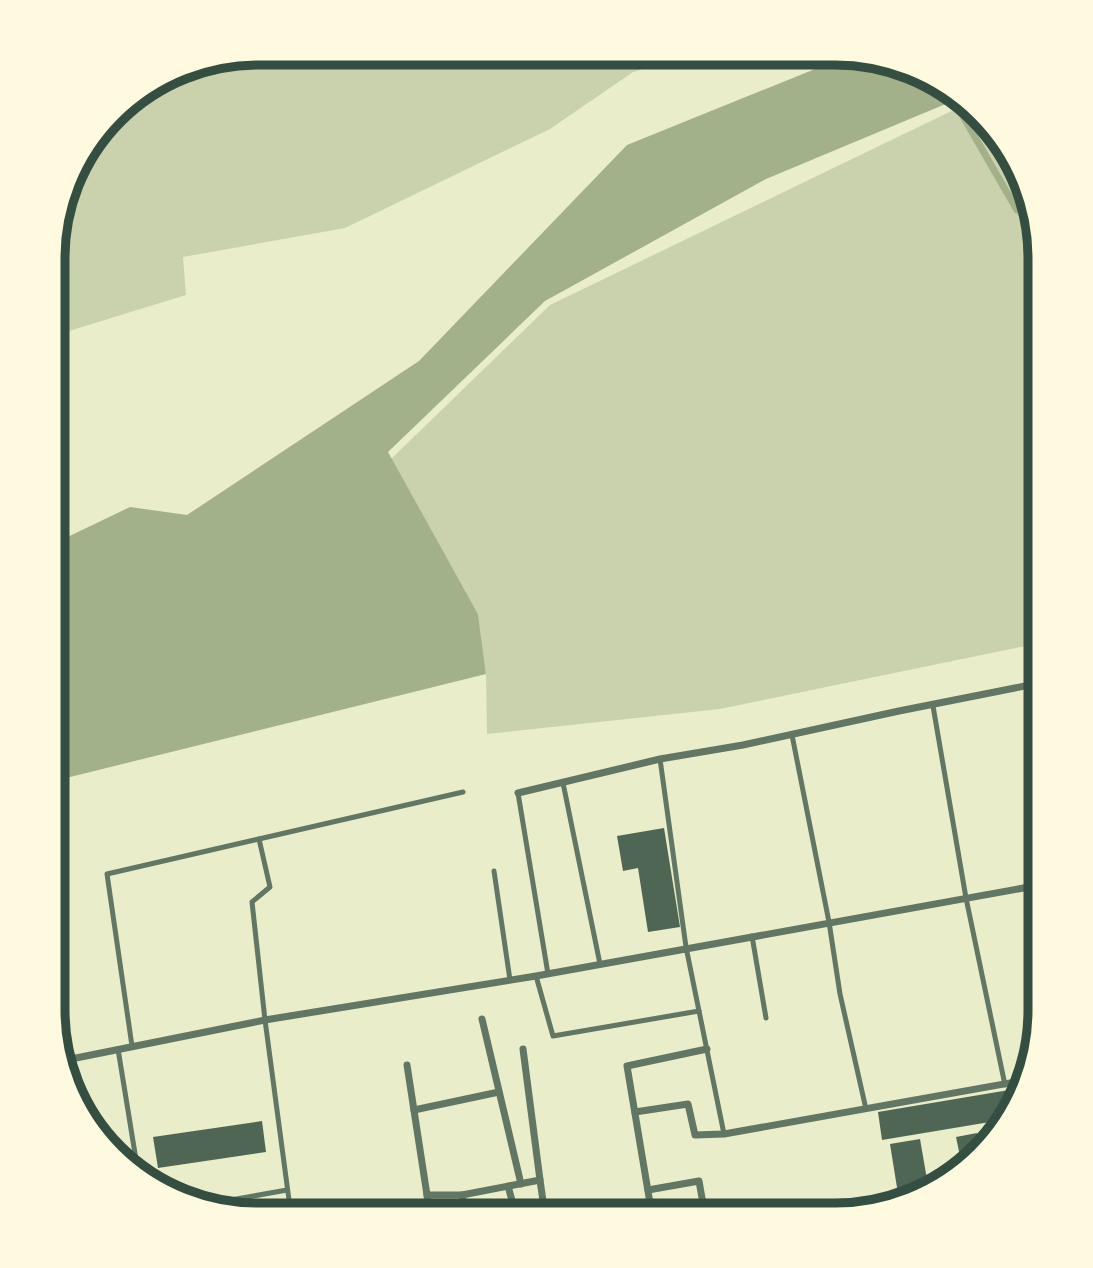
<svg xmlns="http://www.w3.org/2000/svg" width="1093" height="1268" viewBox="0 0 1093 1268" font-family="Barlow,sans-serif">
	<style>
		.green { fill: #cad2ad }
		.water { fill: #a3b18a }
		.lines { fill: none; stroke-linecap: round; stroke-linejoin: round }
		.stream { stroke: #a3b18a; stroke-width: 7 }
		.building { fill: #4f6655 }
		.service { stroke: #617663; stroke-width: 5 }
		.minor { stroke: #617663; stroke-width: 7 }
		.rim { fill: none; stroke: #344e41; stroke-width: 9 }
	</style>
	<rect width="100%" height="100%" fill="#e9edc9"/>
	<!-- green -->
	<g class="green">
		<path d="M257,53L693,54L633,72L550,129L345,228L183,257L186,295L56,335V218L80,155L123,103L191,64Z"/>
		<path d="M966,104L1013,155L1040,257V643L720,709L487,734L486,674L478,614L391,459L550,305Z"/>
	</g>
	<!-- water -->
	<path class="water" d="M852,54H863L949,87L960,98L766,179L545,301L388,452L478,614L486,674L54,781L55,543L130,507L187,515L419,361L627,145Z"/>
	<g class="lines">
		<!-- stream -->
		<path class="stream" d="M945,85L1017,210L1027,206"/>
	</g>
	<!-- building -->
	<g class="building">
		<path d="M664,828L680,927L648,932L638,868L623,871L617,836Z"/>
		<path d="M1019,1088L1013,1103L1011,1089Z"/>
		<path d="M1009,1090L1012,1108L1008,1119L882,1140L878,1112Z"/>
		<path d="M262,1121L266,1152L158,1168L153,1137Z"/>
		<path d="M977,1133L980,1148L962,1166L956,1137Z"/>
		<path d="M920,1139L929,1191L899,1200L890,1144Z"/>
	</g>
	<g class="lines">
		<!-- service -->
		<g class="service">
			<path d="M933,706L966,898L1005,1085"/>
			<path d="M792,735L829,922L840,994L866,1109"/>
			<path d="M660,759L686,947L724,1134"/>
			<path d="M563,783L600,964"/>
			<path d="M518,793L548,974"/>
			<path d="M259,839L270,887L252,902L265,1020L291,1215"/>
			<path d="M494,871L510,980"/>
			<path d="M752,936L766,1018"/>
			<path d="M536,976L553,1036L699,1011"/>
			<path d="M132,1046L107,874L463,792"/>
			<path d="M118,1049L138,1172"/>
			<path d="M208,1204L287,1190"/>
		</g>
		<!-- minor -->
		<g class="minor">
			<path d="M518,793L660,759L743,745L899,711L1040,683"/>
			<path d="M482,1019L521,1184"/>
			<path d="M523,1049L540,1180"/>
			<path d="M66,1060L265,1020L536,976L1040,885"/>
			<path d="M407,1065L427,1195"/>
			<path d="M414,1110L499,1092"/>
			<path d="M635,1112L688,1104L695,1135L724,1134L1021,1081"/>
			<path d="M508,1186L516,1215"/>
			<path d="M648,1190L699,1181L705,1215"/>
			<path d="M462,1195L466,1215"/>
			<path d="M772,1208L773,1215"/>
			<path d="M429,1215L427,1195H462L540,1180L545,1215"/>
			<path d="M652,1215L627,1066L707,1049"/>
		</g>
	</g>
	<!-- crop -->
	<path d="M0 0H1093V1268H0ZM258 65H835A193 193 0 0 1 1028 258V1010A193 193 0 0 1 835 1203H258A193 193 0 0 1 65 1010V258A193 193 0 0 1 258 65Z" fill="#fefae0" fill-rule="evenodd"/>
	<path class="rim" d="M258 65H835A193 193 0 0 1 1028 258V1010A193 193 0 0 1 835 1203H258A193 193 0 0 1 65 1010V258A193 193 0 0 1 258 65Z"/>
</svg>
